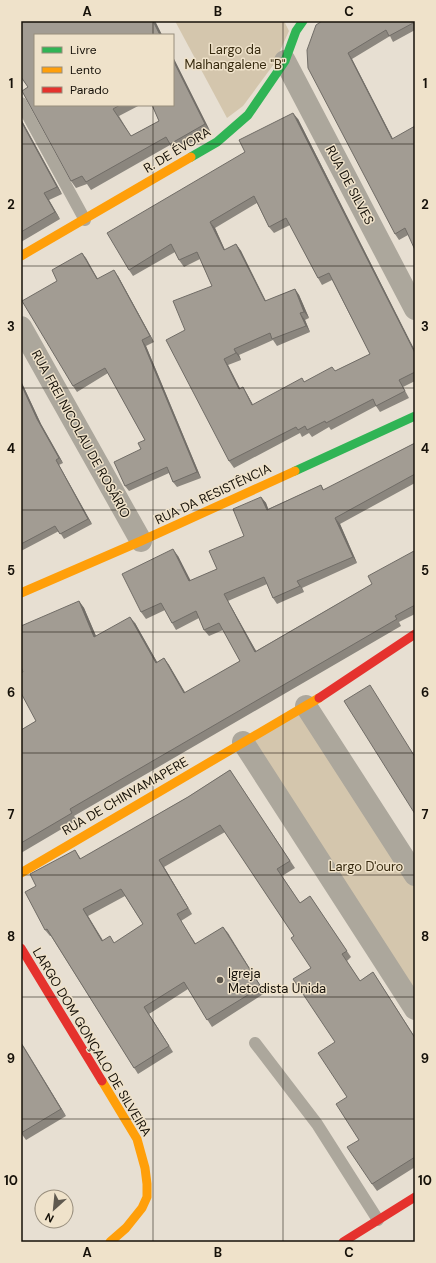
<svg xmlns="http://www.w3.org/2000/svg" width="436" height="1263" viewBox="0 0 436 1263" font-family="'DM Sans',sans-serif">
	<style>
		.green { fill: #d4c6ad }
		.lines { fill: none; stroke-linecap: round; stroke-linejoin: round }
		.lane { stroke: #aca79c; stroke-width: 12 }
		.street { stroke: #aca79c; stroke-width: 22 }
		.fast { stroke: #30b455; stroke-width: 9 }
		.slow { stroke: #ff9f0a; stroke-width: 9 }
		.jam { stroke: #e5322d; stroke-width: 9 }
		.wall { fill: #8b867e; fill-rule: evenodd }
		.shaded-wall { fill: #716d67 }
		.building { fill: #a29c93; stroke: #716d67; fill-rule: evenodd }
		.grid { fill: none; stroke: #161109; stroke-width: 1; stroke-opacity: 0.55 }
		.poi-dot { fill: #5f594f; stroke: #efe2ca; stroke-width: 1.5 }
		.labels { text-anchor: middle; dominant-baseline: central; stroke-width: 3; stroke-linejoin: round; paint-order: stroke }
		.park-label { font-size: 13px; fill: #372a0f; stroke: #efe2ca }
		.street-label { font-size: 13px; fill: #161109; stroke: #efe2ca }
		.poi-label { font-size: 13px; fill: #161109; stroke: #efe2ca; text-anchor: start }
		.neatline { fill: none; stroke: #161109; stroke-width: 1.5 }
		.grid-label { font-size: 13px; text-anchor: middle; font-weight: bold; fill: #161109 }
	</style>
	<rect width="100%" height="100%" fill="#e7dfd2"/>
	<!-- green -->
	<g class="green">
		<path d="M175,21H284L289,31L274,64L243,106L227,118Z"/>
		<path d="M306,706L415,875V1009L243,742Z"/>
	</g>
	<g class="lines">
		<!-- lane -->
		<g class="lane">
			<path d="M21,103L85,220"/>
			<path d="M255,1043L317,1124L378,1220"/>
		</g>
		<!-- street -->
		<g class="street">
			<path d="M285,61L415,309"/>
			<path d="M21,327L141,541"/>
			<path d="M306,706L415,875"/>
			<path d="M243,742L415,1009"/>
		</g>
		<!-- fast -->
		<g class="fast">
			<path d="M191,157L217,142L248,115L285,61L296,31L303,21"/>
			<path d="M295,471L415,416"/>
		</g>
		<!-- slow -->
		<g class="slow">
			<path d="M21,256L191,157"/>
			<path d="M21,593L141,541L295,471"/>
			<path d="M21,873L319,698"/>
			<path d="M102,1081L137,1139L145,1168L147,1184V1197L142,1208L126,1228L110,1242"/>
		</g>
		<!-- jam -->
		<g class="jam">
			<path d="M319,698L415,634"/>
			<path d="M21,948L102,1081"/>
			<path d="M343,1242L415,1197"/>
		</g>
	</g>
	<!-- wall -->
	<g class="wall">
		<path d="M21,21H155L162,35H35V105H140L119,116L131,136L159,121L152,105H173V57L210,131L175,152L170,145L91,190L87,184L76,188L71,181L22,91L28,87L21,77Z"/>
		<path d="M322,21H415V30L393,42L390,36L352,59L393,139L408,235L399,240L395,234Z"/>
		<path d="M21,119L62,194L49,200L60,219L21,242Z"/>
		<path d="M298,119L415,351V381L403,387L409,398L380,412L376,406L331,430L329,427L312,437L309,433L302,437L300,433L234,468L229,461L185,330L212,286L200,259L184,267L179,260L175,252L133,276L129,270L245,152ZM257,203L269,227L274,233L290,225L318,278L322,285L332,280L370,354L335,371L304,382L253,405L247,394L243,387L240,389L228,365L241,360L239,355L273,340L277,346L310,332L305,320L309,318L299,295L295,289L266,301L241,251L236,244L225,250L215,228Z"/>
		<path d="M82,253L98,279L118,276L154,342L146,346L201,478L177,487L173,482L169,473L129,491L125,486L145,440L108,373L77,392L73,386L57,281Z"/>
		<path d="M21,381L41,424L63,463L59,465L92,524L64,539L59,531L21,551Z"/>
		<path d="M415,443V483L340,524L357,563L302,588L304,592L277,604L273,598L267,584L228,601L256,651L372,584L415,552V614L399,622L401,626L74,816L77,820L21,853V730L36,721L23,672L79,601L84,608L96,636L135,623L157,662L164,658L169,665L185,693L240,661L223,630L209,636L204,630L199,618L176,630L172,623L165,610L146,619L141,612L178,556L190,581L217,569L244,536L261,497L266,503L268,509L321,485L324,490Z"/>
		<path d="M230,770L295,868L282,876L300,903L310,896L351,957L347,961L360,981L373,972L415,1037V1167L377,1191L372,1184L359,1140L347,1097L335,1042L311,968L294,936L225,832L164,867L192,914L181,921L196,944L223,927L265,993L212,1027L188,989L149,1014L173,1052L138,1074L51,936H50L45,930L36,886L75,850L81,859L188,797ZM125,896L143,924L115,943L102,940L88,916Z"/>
		<path d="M21,1042L66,1116L26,1140L21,1133Z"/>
	</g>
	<!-- shaded-wall -->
	<g class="shaded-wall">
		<path d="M153,21H155L162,35H160Z"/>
		<path d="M348,53L352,59L396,145L392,139Z"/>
		<path d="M173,57L210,131L205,124L173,60Z"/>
		<path d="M293,113L298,119L415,351V353Z"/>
		<path d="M21,119L62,194L57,187L21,121Z"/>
		<path d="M44,193L49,200L60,219L55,212Z"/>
		<path d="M210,222L215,228L228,257L224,250Z"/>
		<path d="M236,244L241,251L269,308L265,301Z"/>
		<path d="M82,253L86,258L101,285L97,279Z"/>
		<path d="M114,270L118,276L154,342L150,336Z"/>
		<path d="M295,289L299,295L309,318L304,312Z"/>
		<path d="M300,313L305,320L310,332L306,326Z"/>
		<path d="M142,340L146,346L201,478L197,472Z"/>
		<path d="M234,349L239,355L241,360L236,353Z"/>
		<path d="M224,359L228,365L244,396L239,389Z"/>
		<path d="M21,381L41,424L63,463L59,458L37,419L21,384Z"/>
		<path d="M243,387L247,394L257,412L252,405Z"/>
		<path d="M56,460L59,465L92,524L88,519Z"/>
		<path d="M261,497L266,503L271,516L267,510Z"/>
		<path d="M335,518L340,524L357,563L353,557Z"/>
		<path d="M173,549L178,556L194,587L189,581Z"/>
		<path d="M297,581L302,588L304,592L300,586Z"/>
		<path d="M224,594L228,601L260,658L255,652Z"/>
		<path d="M79,601L84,608L99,643L94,637Z"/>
		<path d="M130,617L135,623L161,669L156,663Z"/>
		<path d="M164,658L169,665L189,699L184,693Z"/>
		<path d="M159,860L164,867L192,914L188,908Z"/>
		<path d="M83,909L88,916L107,947L102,941Z"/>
		<path d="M223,927L228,933L265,993L261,987Z"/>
		<path d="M144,1007L149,1014L173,1052L169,1046Z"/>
		<path d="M21,1042L66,1116L61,1109Z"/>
	</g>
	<!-- building -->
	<g class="building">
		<path d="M21,21H153L160,35H35V105H120L113,109L131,136L159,121L152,105H173V60L205,124L170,144L166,137L86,182L82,176L71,181L22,91L28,87L21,77Z"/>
		<path d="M322,21H415V22L389,36L386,30L348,53L392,139L415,126V250L405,228L395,234L308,68L307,50L316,25Z"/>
		<path d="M293,113L415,353V372L399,380L405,391L376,406L373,399L326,423L325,421L307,430L305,426L298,430L296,427L229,461L166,340L185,330L173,301L212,286L197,252L179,260L171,244L129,270L107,233L245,152L239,140ZM254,196L269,227L286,218L318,278L329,273L370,354L335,371L332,367L304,382L302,378L252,405L243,387L239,389L224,359L236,353L234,349L270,333L272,339L306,326L300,313L304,312L295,289L265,301L236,244L224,250L210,222Z"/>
		<path d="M21,121L57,187L44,193L55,212L21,232Z"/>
		<path d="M82,253L97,279L114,270L150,336L142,340L197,472L173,482L167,467L125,486L114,462L141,449L138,443L145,440L105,368L73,386L22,301L57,281L52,270Z"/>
		<path d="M21,384L37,419L59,458L56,460L88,519L60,534L55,526L21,544Z"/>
		<path d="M415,443V474L335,518L353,557L297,581L300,586L273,598L264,577L224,594L255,652L372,584L368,576L414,551L415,553V605L395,616L397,619L70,809L72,813L21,843V730L36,721L21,693V673L23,672L21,667V626L79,601L94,637L130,617L156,663L164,658L184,693L240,661L219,623L204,630L196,611L172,623L161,603L141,612L122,574L173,549L189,581L217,569L209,551L244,536L233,509L261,497L267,510L321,485L323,490Z"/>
		<path d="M370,685L415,757V814L344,701Z"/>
		<path d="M230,770L290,861L277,869L300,903L310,896L347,951L342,954L360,981L373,972L415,1038V1157L372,1184L347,1147L359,1140L336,1104L347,1097L318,1053L335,1042L293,979L311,968L291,938L294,936L220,825L159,860L188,908L177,914L195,944L223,927L261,987L207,1020L184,982L144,1007L169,1046L134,1068L47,929L45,930L25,892L36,886L30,874L75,850L80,859L188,797ZM121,889L143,924L114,943L110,936L102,941L83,909Z"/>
		<path d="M21,1043L61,1109L21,1133Z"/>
	</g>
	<!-- grid -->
	<path class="grid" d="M153,21V35M283,21V1242M153,105V1242M21,144H415M21,266H415M21,388H415M21,510H415M21,632H415M21,753H415M21,875H415M21,997H415M21,1119H415"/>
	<!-- markers -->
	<circle class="poi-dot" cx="220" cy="980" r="4"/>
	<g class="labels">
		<!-- park labels -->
		<g class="park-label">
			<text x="235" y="49">Largo da<tspan x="235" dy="15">Malhangalene "B"</tspan></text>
			<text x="366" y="866">Largo D'ouro</text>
		</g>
		<!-- street labels -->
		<g class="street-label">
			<text transform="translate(177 150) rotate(-31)">R. DE ÉVORA</text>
			<text transform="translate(350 185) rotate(62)">RUA DE SILVES</text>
			<text transform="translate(81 434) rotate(61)">RUA FREI NICOLAU DE ROSÁRIO</text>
			<text transform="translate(213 494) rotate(-25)">RUA DA RESISTÊNCIA</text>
			<text transform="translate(125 796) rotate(-30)">RUA DE CHINYAMAPERE</text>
			<text transform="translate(92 1042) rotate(59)">LARGO DOM GONÇALO DE SILVEIRA</text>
		</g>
		<!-- poi labels -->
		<g class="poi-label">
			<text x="228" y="973">Igreja<tspan x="228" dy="15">Metodista Unida</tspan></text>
		</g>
	</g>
	<!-- border -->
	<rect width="436" height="1263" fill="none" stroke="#efe2ca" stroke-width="44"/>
	<!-- legend -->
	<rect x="34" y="34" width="140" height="72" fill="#efe2ca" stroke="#988e7d"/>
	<rect x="42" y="47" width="20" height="6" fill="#30b455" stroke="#988e7d"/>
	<text x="70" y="54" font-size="12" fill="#161109">Livre</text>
	<rect x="42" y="67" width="20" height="6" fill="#ff9f0a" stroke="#988e7d"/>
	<text x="70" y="74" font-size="12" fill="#161109">Lento</text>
	<rect x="42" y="87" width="20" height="6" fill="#e5322d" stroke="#988e7d"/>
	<text x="70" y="94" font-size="12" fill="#161109">Parado</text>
	<!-- north arrow -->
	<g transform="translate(54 1209) rotate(207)"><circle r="19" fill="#efe2ca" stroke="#988e7d"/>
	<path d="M0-3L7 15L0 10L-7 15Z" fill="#5f594f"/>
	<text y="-6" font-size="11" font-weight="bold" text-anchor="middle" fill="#161109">N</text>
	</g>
	<rect x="22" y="22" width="392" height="1219" class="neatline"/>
	<g class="grid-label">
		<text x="87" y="16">A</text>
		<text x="218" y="16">B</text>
		<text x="349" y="16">C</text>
		<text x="11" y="88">1</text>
		<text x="425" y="88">1</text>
		<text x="11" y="209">2</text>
		<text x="425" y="209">2</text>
		<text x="11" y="331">3</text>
		<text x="425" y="331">3</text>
		<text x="11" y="453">4</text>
		<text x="425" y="453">4</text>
		<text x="11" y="575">5</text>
		<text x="425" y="575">5</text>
		<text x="11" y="697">6</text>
		<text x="425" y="697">6</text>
		<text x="11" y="819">7</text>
		<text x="425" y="819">7</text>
		<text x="11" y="941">8</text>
		<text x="425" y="941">8</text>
		<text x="11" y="1063">9</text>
		<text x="425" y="1063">9</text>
		<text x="11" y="1185">10</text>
		<text x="425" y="1185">10</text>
		<text x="87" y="1257">A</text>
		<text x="218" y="1257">B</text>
		<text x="349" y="1257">C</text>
	</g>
</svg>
